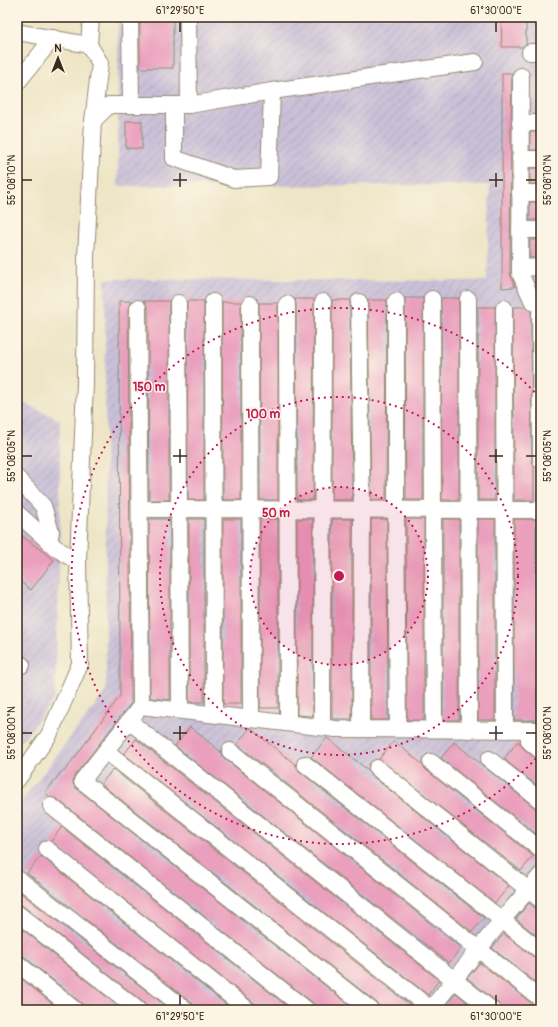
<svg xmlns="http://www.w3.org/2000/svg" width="558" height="1027" viewBox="0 0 558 1027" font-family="Pangolin,sans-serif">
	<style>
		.industrial { fill: url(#industrial-furrows) }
		.building { fill: #ea9fbd }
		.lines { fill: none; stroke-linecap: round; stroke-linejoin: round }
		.minor-casing { stroke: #948872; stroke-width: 18 }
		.minor { stroke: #fff; stroke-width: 16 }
		.ticks { fill: none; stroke: #3b2a1e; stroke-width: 1.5 }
		.ring { fill: none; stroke: #c2185b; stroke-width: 2; stroke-dasharray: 2 4 }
		.centre { fill: #c2185b; stroke: #fcf5e5; stroke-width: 2 }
		.ring-label { font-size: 12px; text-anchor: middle; font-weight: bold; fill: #c2185b; stroke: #fcf5e5; stroke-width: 3; stroke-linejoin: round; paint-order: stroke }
		.neatline { fill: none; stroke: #3b2a1e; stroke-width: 1.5 }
		.ticks-label { font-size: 10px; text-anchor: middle; fill: #3b2a1e }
	</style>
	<defs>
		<pattern id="industrial-furrows" width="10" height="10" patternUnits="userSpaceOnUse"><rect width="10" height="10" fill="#c9bfd7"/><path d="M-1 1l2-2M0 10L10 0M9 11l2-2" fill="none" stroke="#aea4b8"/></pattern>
	</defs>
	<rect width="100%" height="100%" fill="#fcf5e5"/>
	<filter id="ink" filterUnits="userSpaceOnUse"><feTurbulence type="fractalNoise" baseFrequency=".025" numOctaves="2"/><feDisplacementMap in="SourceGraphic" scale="8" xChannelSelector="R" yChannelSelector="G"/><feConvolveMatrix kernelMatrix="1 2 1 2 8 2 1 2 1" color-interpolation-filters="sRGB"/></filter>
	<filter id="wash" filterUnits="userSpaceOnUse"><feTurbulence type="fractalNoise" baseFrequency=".012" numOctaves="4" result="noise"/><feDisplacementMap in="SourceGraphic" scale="16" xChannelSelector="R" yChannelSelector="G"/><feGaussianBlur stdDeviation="0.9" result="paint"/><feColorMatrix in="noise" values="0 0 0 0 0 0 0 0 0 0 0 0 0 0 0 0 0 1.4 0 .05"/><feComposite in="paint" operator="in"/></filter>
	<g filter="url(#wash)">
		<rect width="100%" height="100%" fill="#ede5c5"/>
		<!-- industrial -->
		<g class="industrial">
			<path d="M118,17H541V1010H17V807L106,691L105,279L487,281L490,185L118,186Z"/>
			<path d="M17,400L60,420V544L55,698L17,747Z"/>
		</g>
		<g id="blocks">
			<!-- building -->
			<g class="building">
				<rect x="140" y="17" width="33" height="51"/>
				<path d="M501,17H526V44L522,47H502Z"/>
				<path d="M502,73H512L511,123L510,273L515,287L502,288Z"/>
				<path d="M126,121H142V149L126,148Z"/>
				<rect x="530" y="132" width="11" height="18"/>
				<rect x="530" y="168" width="11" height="16"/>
				<rect x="530" y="202" width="11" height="18"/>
				<rect x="530" y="240" width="11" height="18"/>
				<path d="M405,298H423V500H406Z"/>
				<path d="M441,298H459V500H442Z"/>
				<path d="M295,299H314L313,500H297L296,304Z"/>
				<path d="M332,300H350L352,500H332Z"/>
				<path d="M368,300H387L386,500H371Z"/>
				<path d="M119,301H132L128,308L131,703L75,775L73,779V784L76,788L356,1010H316L313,1003L57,799L50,797L45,793L62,771L64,772L120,696Z"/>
				<path d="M144,301H169V500H149L148,308Z"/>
				<path d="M187,301H204V500H188Z"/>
				<path d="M222,302H241V500H223Z"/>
				<path d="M259,303H278V500H260Z"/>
				<rect x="478" y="307" width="17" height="193"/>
				<path d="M513,307H525L531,311L532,460L534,466V500H514Z"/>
				<path d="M149,519H170V700L150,698Z"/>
				<rect x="189" y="519" width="15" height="183"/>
				<rect x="223" y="519" width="18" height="185"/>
				<rect x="260" y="519" width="18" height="189"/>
				<path d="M297,519H313V716L297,715Z"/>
				<rect x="332" y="519" width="20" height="200"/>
				<path d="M371,519H387L388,720H371Z"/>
				<path d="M406,519H424V720H407Z"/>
				<rect x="443" y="519" width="16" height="201"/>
				<rect x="478" y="519" width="17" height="201"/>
				<path d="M514,519H536L537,720H514Z"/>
				<path d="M17,532L54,560L31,590L17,579Z"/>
				<path d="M190,727L221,752L224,758L461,948L449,963L175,746Z"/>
				<path d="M250,728L296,765L299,771L484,918L472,932L237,744Z"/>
				<path d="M327,738L368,770L371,775L509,886L495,903L311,757Z"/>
				<path d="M136,739L439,980L428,995L124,754Z"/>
				<path d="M394,741L422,764L425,769L533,856L521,871L379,759Z"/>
				<path d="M518,741L523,748L535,758L541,760V789L504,759Z"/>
				<path d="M454,742L535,808L541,810V838L441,758Z"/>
				<path d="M113,769L415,1009L414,1010H380L377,1003L101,784Z"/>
				<path d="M62,827L292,1010H257L254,1003L51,841Z"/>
				<path d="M41,856L233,1010H195V1006L192,1003L27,873Z"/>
				<path d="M17,890L171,1010H147L144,1003L23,906L17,904Z"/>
				<path d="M529,903L535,908L541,909V939L516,919Z"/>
				<path d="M17,925L123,1010H84L81,1003L23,956L17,954Z"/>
				<path d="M504,934L535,958L541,960V987L492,948Z"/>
				<path d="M480,963L535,1006L541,1008V1010H501L498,1003L467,978Z"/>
				<path d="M17,975L60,1010H29L17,1001Z"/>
				<path d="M456,993L477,1010H442Z"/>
			</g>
		</g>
	</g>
	<g filter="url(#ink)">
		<use href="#blocks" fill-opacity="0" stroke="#948872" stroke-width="1"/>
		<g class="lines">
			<defs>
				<g id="minor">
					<path d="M130,17L131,105"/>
					<path d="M188,17L189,105"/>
					<path d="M17,32L89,45L100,63L93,121L86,257L85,382L78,562L80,664L49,735L17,780"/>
					<path d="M89,45L91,17"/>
					<path d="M530,52H541"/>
					<path d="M521,76L520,273L533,302H541"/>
					<path d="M17,83L53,38"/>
					<path d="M174,105V158L234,179L269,177L272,91"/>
					<path d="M93,121L109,105H189L272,91L475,62"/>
					<path d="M520,123H541"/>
					<path d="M520,159H541"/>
					<path d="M520,193H541"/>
					<path d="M520,230H541"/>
					<path d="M520,268L541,267"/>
					<path d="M432,299L434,729"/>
					<path d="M468,299L469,730"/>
					<path d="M396,301V510L398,729"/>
					<path d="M213,302L214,714"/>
					<path d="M359,302L362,510L361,729"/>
					<path d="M178,303L180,710"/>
					<path d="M250,304L251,718"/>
					<path d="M287,304L288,723"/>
					<path d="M138,308L141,706L336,729L541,730"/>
					<path d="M504,308L505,730"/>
					<path d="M540,313L541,460"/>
					<path d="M17,478L43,506L51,532L49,542"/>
					<path d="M140,509L541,510"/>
					<path d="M17,513L56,548L78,562"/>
					<path d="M17,662L22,665"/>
					<path d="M141,706L82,781L371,1010"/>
					<path d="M129,721L492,1010"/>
					<path d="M322,727L323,302"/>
					<path d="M529,730V741L541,751"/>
					<path d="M106,751L432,1010"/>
					<path d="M230,751L541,999"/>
					<path d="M489,759L541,801"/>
					<path d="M431,762L541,850"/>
					<path d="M305,764L541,951"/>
					<path d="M377,768L541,900"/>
					<path d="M51,806L307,1010"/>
					<path d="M47,849L248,1010"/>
					<path d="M20,880L186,1010"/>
					<path d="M17,913L138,1010"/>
					<path d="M17,963L75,1010"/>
					<path d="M430,1010L502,920L541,875"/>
				</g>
			</defs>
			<!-- minor casing -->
			<use href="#minor" class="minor-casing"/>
			<!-- minor -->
			<use href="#minor" class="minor"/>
		</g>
	</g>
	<!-- ticks -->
	<path class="ticks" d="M180,22V32M496,22V32M180,173V187M496,173V187M22,180H32M173,180H187M489,180H503M526,180H536M180,449V463M496,449V463M22,456H32M173,456H187M489,456H503M526,456H536M180,726V740M496,726V740M22,733H32M173,733H187M489,733H503M526,733H536M180,995V1005M496,995V1005"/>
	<!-- distance rings -->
	<circle cx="339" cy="576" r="89" fill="#c2185b" fill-opacity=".12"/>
	<g class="ring">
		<circle cx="339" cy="576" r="89"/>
		<circle cx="339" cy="576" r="179"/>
		<path d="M540 754A268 268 0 1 1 540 398"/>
	</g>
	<circle cx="339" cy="576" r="6" class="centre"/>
	<g class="ring-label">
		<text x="149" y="391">150 m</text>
		<text x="263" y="418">100 m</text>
		<text x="276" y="517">50 m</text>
	</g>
	<!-- margin -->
	<rect width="558" height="1027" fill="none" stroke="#fcf5e5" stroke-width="44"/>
	<!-- north arrow -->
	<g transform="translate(58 58)" stroke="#fcf5e5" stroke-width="3" paint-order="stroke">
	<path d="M0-3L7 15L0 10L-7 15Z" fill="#3b2a1e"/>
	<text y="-6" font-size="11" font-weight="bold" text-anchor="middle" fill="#3b2a1e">N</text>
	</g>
	<rect x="22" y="22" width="514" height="983" class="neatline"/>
	<g class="ticks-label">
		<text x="180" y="14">61°29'50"E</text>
		<text x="496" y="14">61°30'00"E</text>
		<text transform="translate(11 180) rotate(-90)" y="4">55°08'10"N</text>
		<text transform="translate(547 180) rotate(-90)" y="4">55°08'10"N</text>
		<text transform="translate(11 456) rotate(-90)" y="4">55°08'05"N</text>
		<text transform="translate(547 456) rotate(-90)" y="4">55°08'05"N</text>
		<text transform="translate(11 733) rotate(-90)" y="4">55°08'00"N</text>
		<text transform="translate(547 733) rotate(-90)" y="4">55°08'00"N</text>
		<text x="180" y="1020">61°29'50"E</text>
		<text x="496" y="1020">61°30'00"E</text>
	</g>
</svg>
